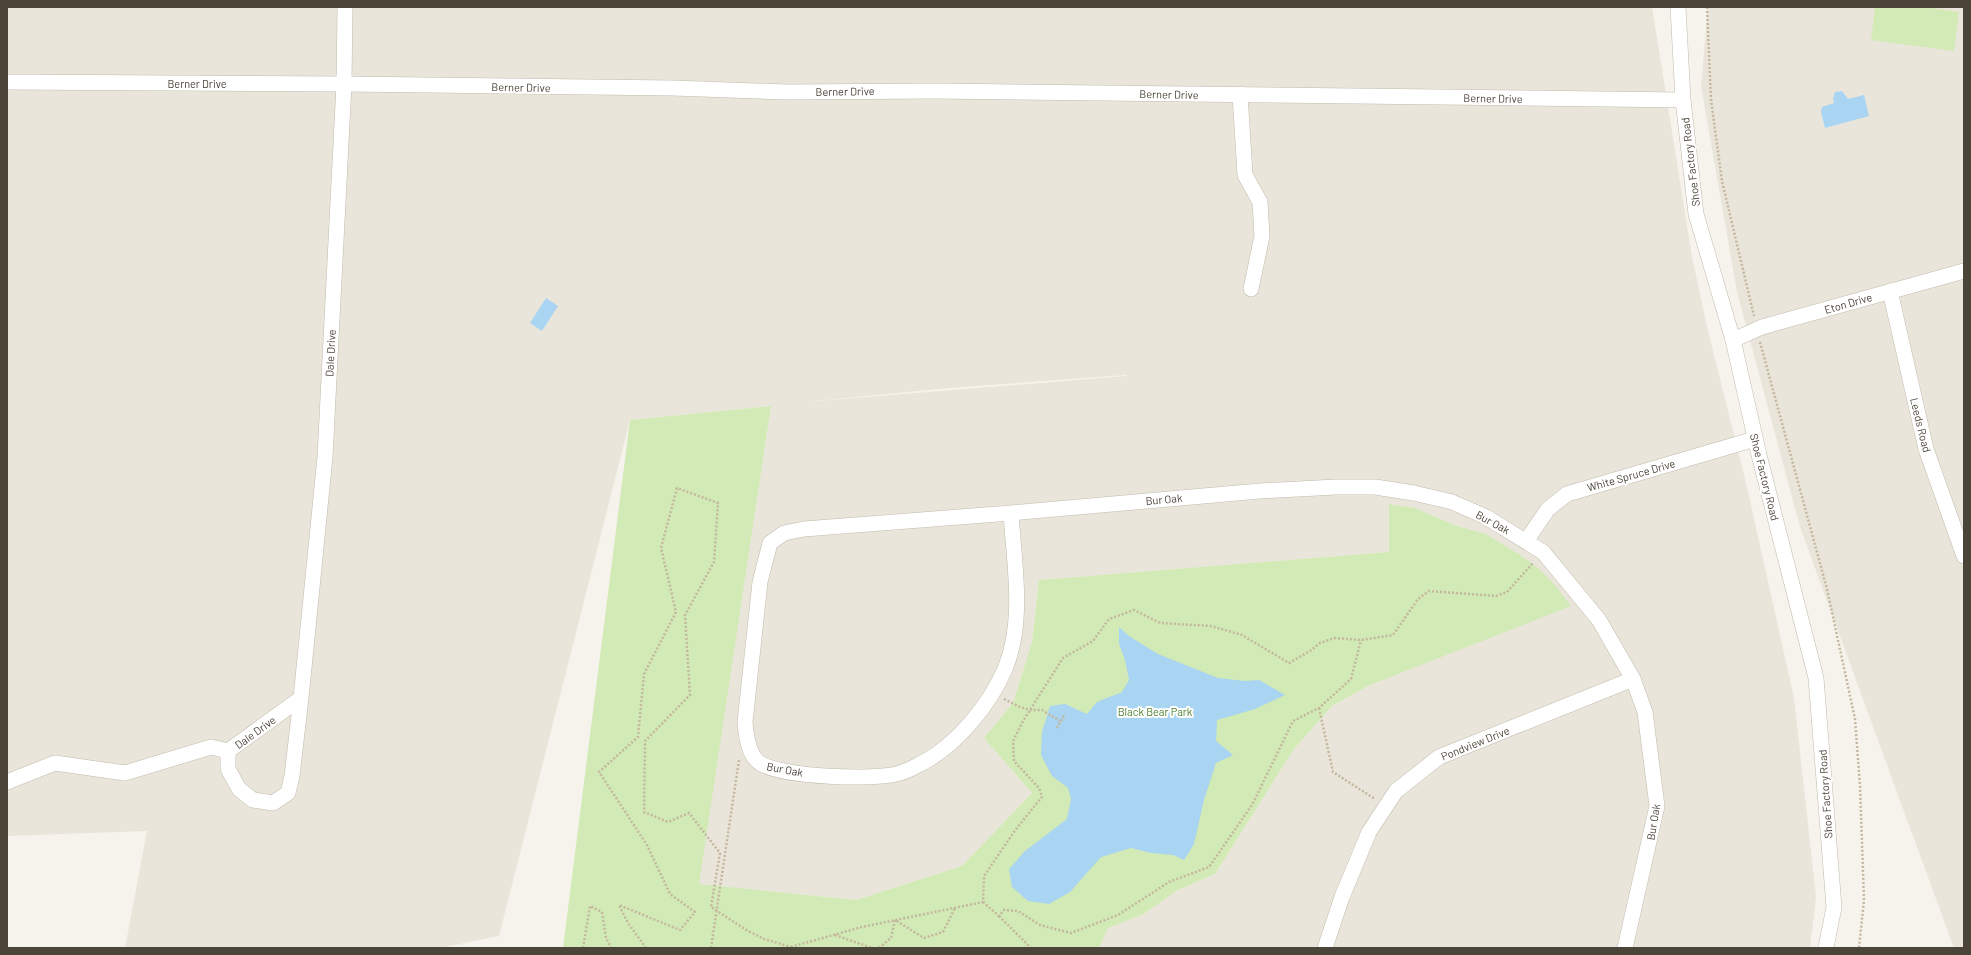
<svg xmlns="http://www.w3.org/2000/svg" width="1971" height="955" viewBox="0 0 1971 955" font-family="Barlow,sans-serif">
	<style>
		.residential { fill: #eae5da; fill-rule: evenodd }
		.green { fill: #d2eab5 }
		.water { fill: #a9d4f2 }
		.lines { fill: none; stroke-linecap: round; stroke-linejoin: round }
		.minor-casing { stroke: #c2bbae; stroke-width: 16 }
		.path { stroke: #c4b79f; stroke-width: 2.5; stroke-dasharray: 2 2; stroke-linecap: butt }
		.minor { stroke: #fff; stroke-width: 15 }
		.labels { text-anchor: middle; dominant-baseline: central; stroke-width: 4; stroke-linejoin: round; paint-order: stroke }
		.street-label { font-size: 11px; fill: #4b4439; stroke: #fff }
		.park-label { font-size: 11px; fill: #4a7f2a; stroke: #fff }
	</style>
	<rect width="100%" height="100%" fill="#f6f3ec"/>
	<!-- residential -->
	<g class="residential">
		<path d="M7,7H1652L1692,257L1707,327L1746,483L1794,698L1816,897L1810,948H1099L1108,928L1144,914L1176,891L1215,874L1294,749L1332,706L1554,584L1522,556L1486,534L1454,525L1415,508L1390,504V552L1039,580L1032,642L1013,703L984,738L1032,793L962,866L856,900L698,884L771,406L630,420L499,936L440,948H125L147,831L7,836ZM1126,375V376L805,402L948,388Z"/>
		<path d="M1708,7H1964V948H1954L1800,527L1737,292L1701,86Z"/>
	</g>
	<!-- green -->
	<g class="green">
		<path d="M1875,7H1925L1959,12L1954,51L1871,40Z"/>
		<path d="M771,406L699,884L856,900L962,866L1032,793L984,738L1013,703L1032,642L1039,580L1389,552V504L1415,508L1454,525L1486,534L1522,556L1539,569L1554,584L1571,606L1370,685L1332,706L1294,749L1215,874L1176,891L1144,914L1108,928L1099,948H563L630,420Z"/>
	</g>
	<!-- water -->
	<g class="water">
		<path d="M1842,91L1848,99L1864,95L1869,116L1825,128L1821,112L1822,107L1834,103L1833,98L1835,92Z"/>
		<path d="M546,298L558,306L542,331L530,323Z"/>
		<path d="M1119,627L1129,636L1158,654L1218,678L1245,681L1259,680L1285,695L1255,709L1217,720L1216,741L1233,755L1216,763L1204,800L1194,844L1184,860L1173,855L1151,853L1131,848L1101,857L1070,892L1049,904L1028,901L1012,887L1009,869L1025,851L1067,819L1071,799L1068,788L1052,776L1041,755L1042,732L1050,706L1065,704L1087,714L1097,702L1122,692L1129,680L1125,660L1119,644Z"/>
	</g>
	<g class="lines">
		<defs>
			<g id="minor">
				<path d="M1678,7L1683,100L1696,214L1733,340L1759,455L1816,678L1834,907L1826,948"/>
				<path d="M7,82L344,84L673,88L787,92L935,91L1683,100"/>
				<path d="M1240,94L1245,175L1260,202L1262,236L1251,289"/>
				<path d="M1890,291L1926,449L1964,556"/>
				<path d="M1733,340L1762,327L1964,271"/>
				<path d="M1011,513C1014,564 1025,621 1005,669C990,704 957,745 922,763C916,766 908,771 900,773C877,781 780,777 760,763C748,755 746,735 745,722L760,582L770,543L784,533L804,529L1011,513L1260,491L1336,487H1375L1414,493L1452,502L1486,517L1543,552L1599,620L1633,679L1645,712L1657,806L1625,948"/>
				<path d="M1526,541L1548,509L1567,494L1755,439"/>
				<path d="M301,698L228,751V769L239,789L253,800L273,803L288,793L292,776L301,698L325,457L344,84L345,7"/>
				<path d="M7,782L55,763L125,773L211,747L228,751"/>
				<path d="M1325,948L1342,897L1369,832L1396,791L1439,757L1633,679"/>
			</g>
		</defs>
		<!-- minor casing -->
		<use href="#minor" class="minor-casing"/>
		<!-- path -->
		<g class="path">
			<path d="M1707,7L1711,100L1722,181L1754,316"/>
			<path d="M1760,342L1827,589L1855,719L1860,786L1864,900L1859,948"/>
			<path d="M1004,699L1020,707L1030,710H1042L1060,721"/>
			<path d="M1319,708L1333,772L1375,799"/>
			<path d="M1057,728L1065,714"/>
			<path d="M983,902L999,916L1004,910L1018,911L1040,925L1071,933L1118,915L1169,882L1209,867L1252,805L1293,721L1319,708L1351,679L1361,640"/>
			<path d="M999,916L1031,948"/>
			<path d="M835,935L872,948"/>
			<path d="M583,948L590,906L602,912L606,938L611,948"/>
			<path d="M646,948L628,923L619,905L680,930L695,912L670,894L647,845L599,772L638,737L644,674L676,612L661,548L677,488L718,503L714,562L685,615L690,695L645,741L644,812L668,822L689,813L720,853L711,907L748,931L764,939L791,947"/>
			<path d="M711,948L739,760"/>
			<path d="M787,948L862,927L983,902L984,876L1016,829L1042,797L1039,788L1014,761L1013,741L1023,721L1063,658L1093,641L1109,619L1134,610L1160,623L1211,626L1242,635L1289,663L1310,651L1320,643L1334,638L1361,640L1393,635L1418,599L1429,591L1496,596L1507,592L1533,563"/>
			<path d="M879,948L891,938L895,920L924,938L943,932L955,908"/>
		</g>
		<!-- minor -->
		<use href="#minor" class="minor"/>
	</g>
	<g class="labels">
		<!-- street labels -->
		<g class="street-label">
			<text x="197" y="83">Berner Drive</text>
			<text transform="translate(521 87) rotate(1)">Berner Drive</text>
			<text transform="translate(845 91) rotate(-1)">Berner Drive</text>
			<text transform="translate(1169 94) rotate(1)">Berner Drive</text>
			<text transform="translate(1493 98) rotate(1)">Berner Drive</text>
			<text transform="translate(1690 162) rotate(-97)">Shoe Factory Road</text>
			<text transform="translate(1848 303) rotate(-16)">Eton Drive</text>
			<text transform="translate(330 353) rotate(-87)">Dale Drive</text>
			<text transform="translate(1921 425) rotate(76)">Leeds Road</text>
			<text transform="translate(1631 475) rotate(-16)">White Spruce Drive</text>
			<text transform="translate(1765 477) rotate(76)">Shoe Factory Road</text>
			<text transform="translate(1164 499) rotate(-5)">Bur Oak</text>
			<text transform="translate(1493 522) rotate(28)">Bur Oak</text>
			<text transform="translate(255 732) rotate(-36)">Dale Drive</text>
			<text transform="translate(1475 743) rotate(-22)">Pondview Drive</text>
			<text transform="translate(785 769) rotate(11)">Bur Oak</text>
			<text transform="translate(1825 794) rotate(-94)">Shoe Factory Road</text>
			<text transform="translate(1653 822) rotate(-81)">Bur Oak</text>
		</g>
		<!-- park labels -->
		<g class="park-label">
			<text x="1155" y="711">Black Bear Park</text>
		</g>
	</g>
	<!-- border -->
	<rect width="1971" height="955" fill="none" stroke="#4b4439" stroke-width="16"/>
</svg>
